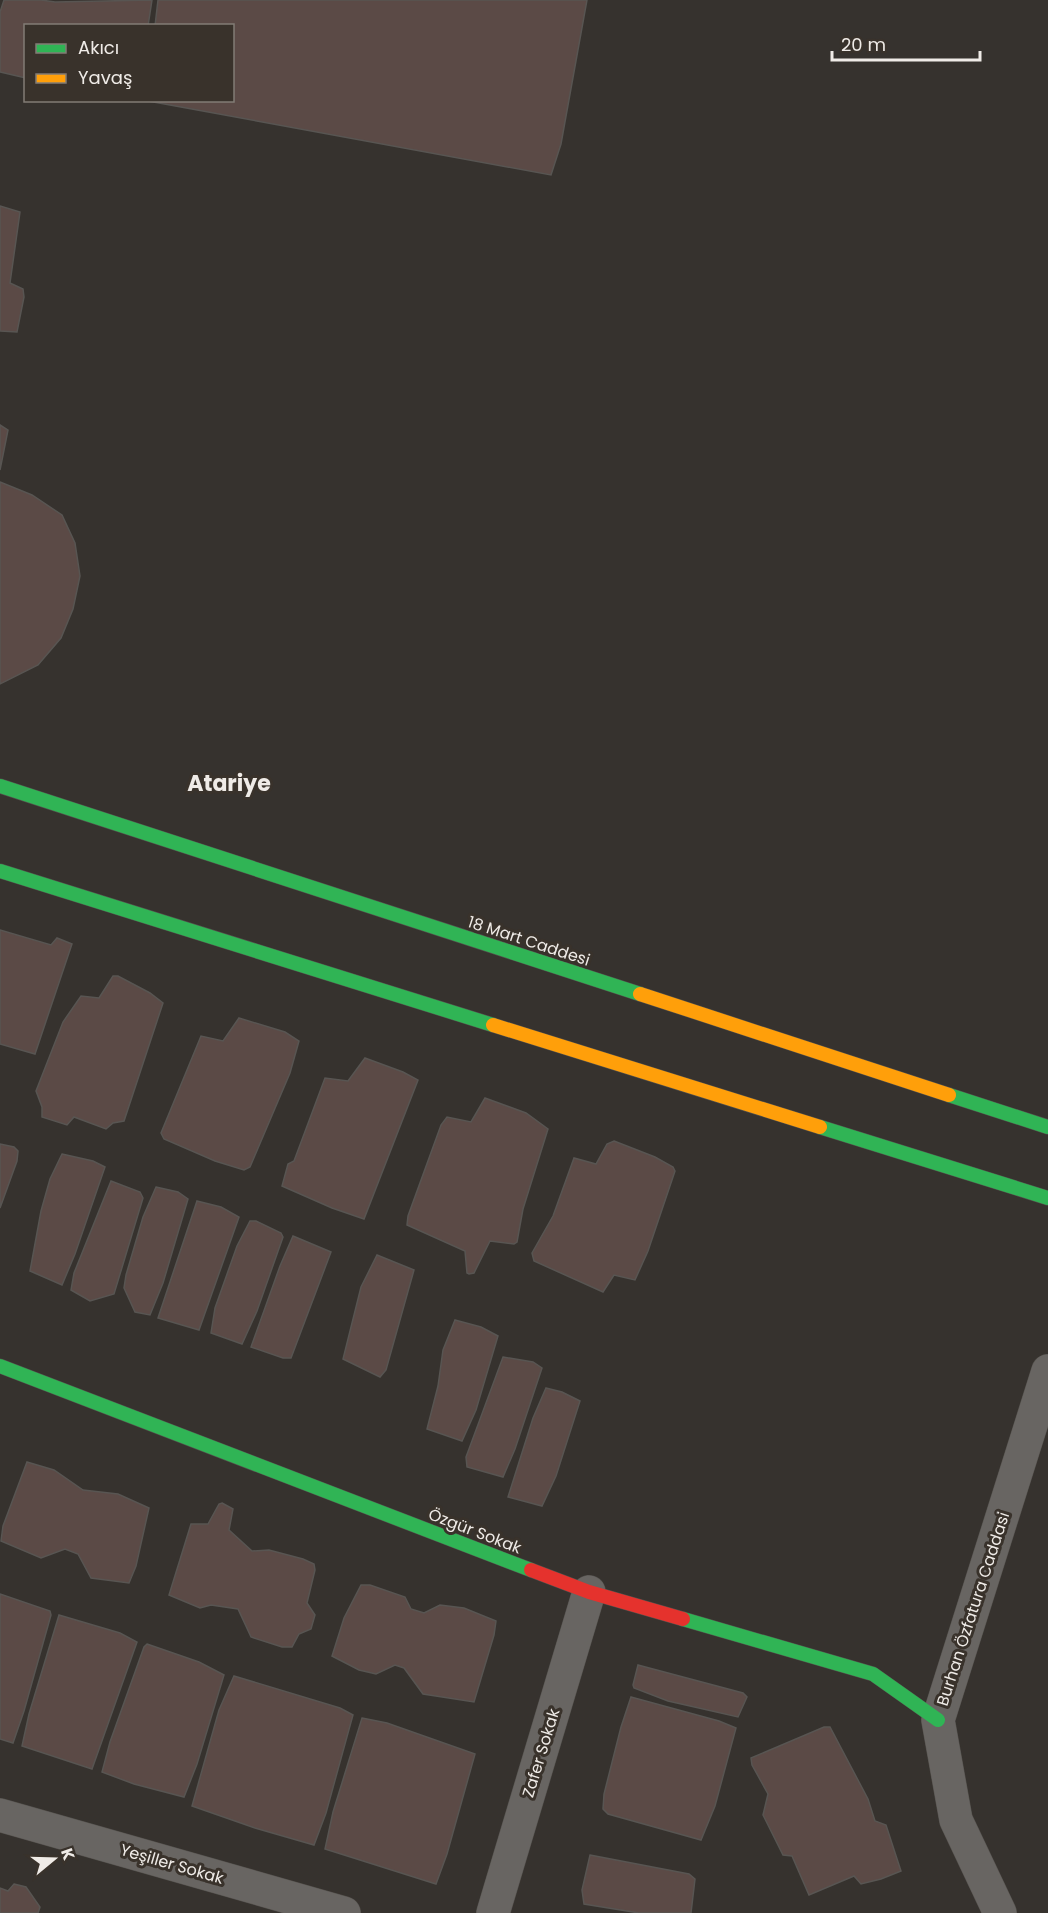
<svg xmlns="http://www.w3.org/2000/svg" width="1048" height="1913" viewBox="0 0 1048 1913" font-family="Poppins,sans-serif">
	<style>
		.building { fill: #5b4a46; stroke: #585552; stroke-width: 1.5 }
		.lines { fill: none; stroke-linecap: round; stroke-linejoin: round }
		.street-casing { stroke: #54514d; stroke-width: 34 }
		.fast-casing { stroke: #54514d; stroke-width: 15 }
		.slow-casing { stroke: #54514d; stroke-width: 15 }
		.jam-casing { stroke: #54514d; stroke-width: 15 }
		.street { stroke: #686562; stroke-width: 33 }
		.fast { stroke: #30b455; stroke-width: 14 }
		.slow { stroke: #ff9f0a; stroke-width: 14 }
		.jam { stroke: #e5322d; stroke-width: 14 }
		.labels { text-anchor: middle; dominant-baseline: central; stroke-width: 6; stroke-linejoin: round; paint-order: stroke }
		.street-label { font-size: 16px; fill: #efebe7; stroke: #39322b }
		.district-label { font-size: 22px; font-weight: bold; fill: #efebe7; stroke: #39322b }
	</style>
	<rect width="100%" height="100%" fill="#36322e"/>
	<!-- building -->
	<g class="building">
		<path d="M4,0H41L55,2L152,0L148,26H26V78L0,72V12Z"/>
		<path d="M158,0H587L561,144L551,175L148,101L232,100V26H155Z"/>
		<path d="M0,206L20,212L10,283L23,289L24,297L17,332L0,331Z"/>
		<path d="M0,425L8,430L0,470Z"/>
		<path d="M0,482L32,495L62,515L75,543L80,576L73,609L61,638L38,665L0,684Z"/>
		<path d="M0,930L51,945L57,938L72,944L35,1054L0,1044Z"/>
		<path d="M113,976H118L150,993L163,1003L124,1121L113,1123L106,1129L74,1117L67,1125L42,1117V1107L36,1091L63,1022L81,996L99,998Z"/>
		<path d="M239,1018L285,1032L299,1041L290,1073L250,1167L244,1170L215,1161L164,1139L161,1133L201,1036L223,1041Z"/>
		<path d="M365,1058L403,1072L418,1080L364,1219L332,1208L282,1186L288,1164L294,1161L325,1078L348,1081Z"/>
		<path d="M485,1098L526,1113L548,1129L523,1209L517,1242L514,1244L490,1241L474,1273L469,1274L467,1273L465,1251L407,1225L408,1216L441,1125L447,1117L471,1122Z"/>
		<path d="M614,1141L655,1157L673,1167L675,1171L648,1251L635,1280L614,1275L603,1292L534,1261L532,1253L553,1216L574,1158L596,1164L607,1144Z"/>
		<path d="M0,1144L14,1147L18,1151L17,1161L0,1208Z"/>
		<path d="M62,1154L93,1161L105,1167L75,1254L62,1285L30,1271L41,1211L50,1179Z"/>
		<path d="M111,1181L140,1192L143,1198L114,1294L90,1301L71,1290L74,1273Z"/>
		<path d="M156,1187L178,1192L188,1199L163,1283L150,1315L135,1312L124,1288L126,1275L143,1217Z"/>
		<path d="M197,1201L221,1207L239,1217L199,1330L158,1318Z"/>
		<path d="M250,1221H256L281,1233L283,1237L257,1311L242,1344L211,1333L215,1308L237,1246Z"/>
		<path d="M293,1236L331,1252L291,1358H283L251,1347L280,1266Z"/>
		<path d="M377,1255L414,1270L386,1370L380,1377L343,1359L361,1287Z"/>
		<path d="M455,1320L481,1327L498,1336L476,1410L462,1441L427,1429L438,1386L443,1350Z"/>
		<path d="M503,1357L533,1362L542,1368L515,1449L503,1477L467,1467L466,1457Z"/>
		<path d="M546,1388L562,1392L580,1401L556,1476L542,1506L508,1497L533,1418Z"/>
		<path d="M27,1462L54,1470L83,1490L118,1494L149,1508L136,1566L129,1583L91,1578L78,1554L65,1549L41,1558L1,1541L3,1526Z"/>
		<path d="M222,1503L233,1509L229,1530L252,1551L269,1550L303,1559L314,1564L315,1570L307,1603L315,1615L311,1629L299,1634L292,1647H282L251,1637L238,1609L211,1605L200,1608L169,1595L191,1524H208L219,1504Z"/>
		<path d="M361,1585H370L405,1597L411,1609L424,1613L440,1605L464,1608L496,1621L494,1635L474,1702L423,1694L404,1668L395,1665L376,1674L359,1670L332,1656L344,1618Z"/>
		<path d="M0,1594L50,1611L51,1615L24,1711L13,1743L0,1739Z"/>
		<path d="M59,1615L120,1633L137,1642L92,1769L22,1746L29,1714Z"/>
		<path d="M147,1644L199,1662L224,1675L197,1764L184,1797L134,1784L102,1772L110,1742L144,1647Z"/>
		<path d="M638,1665L743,1693L747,1697L738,1717L668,1701L634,1688L633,1685Z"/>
		<path d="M234,1676L340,1708L353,1715L326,1813L314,1845L255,1828L192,1806L219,1710Z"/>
		<path d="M631,1697L719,1721L736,1728L715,1806L701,1840L608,1814L603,1809L604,1794L621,1727Z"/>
		<path d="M362,1718L387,1723L475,1754L447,1854L436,1884L325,1849L333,1812Z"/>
		<path d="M824,1727H830L868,1799L875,1821L886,1825L901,1871L881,1879L861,1884L854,1876L809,1895L792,1856L783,1855L763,1815L768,1794L752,1765L751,1758Z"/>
		<path d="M590,1855L689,1874L695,1879L691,1913H639L584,1904L582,1890Z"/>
		<path d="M14,1884L26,1887L40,1907L38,1913H0V1888L8,1891Z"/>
	</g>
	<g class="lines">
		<defs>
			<g id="street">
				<path d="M0,1815L344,1913"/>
				<path d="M493,1913L589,1592"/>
				<path d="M1000,1913L956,1820L938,1720L1048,1371"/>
			</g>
			<g id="fast">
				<path d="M0,786L640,994"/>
				<path d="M0,871L493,1025"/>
				<path d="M949,1095L1048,1127"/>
				<path d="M820,1127L1048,1198"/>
				<path d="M0,1366L531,1570"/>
				<path d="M683,1619L873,1674L938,1720"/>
			</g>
			<g id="slow">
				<path d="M640,994L949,1095"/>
				<path d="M493,1025L820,1127"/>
			</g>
			<path id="jam" d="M531,1570L589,1592L683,1619"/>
		</defs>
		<!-- street casing -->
		<use href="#street" class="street-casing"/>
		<!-- fast casing -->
		<use href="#fast" class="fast-casing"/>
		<!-- slow casing -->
		<use href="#slow" class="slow-casing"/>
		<!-- jam casing -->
		<use href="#jam" class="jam-casing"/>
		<!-- street -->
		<use href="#street" class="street"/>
		<!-- fast -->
		<use href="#fast" class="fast"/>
		<!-- slow -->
		<use href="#slow" class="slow"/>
		<!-- jam -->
		<use href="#jam" class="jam"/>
	</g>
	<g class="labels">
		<!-- street labels -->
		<g class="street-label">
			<text transform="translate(529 941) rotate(18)">18 Mart Caddesi</text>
			<text transform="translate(475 1531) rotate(21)">Özgür Sokak</text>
			<text transform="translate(973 1609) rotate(-72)">Burhan Özfatura Caddasi</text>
			<text transform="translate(541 1753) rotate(-73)">Zafer Sokak</text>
			<text transform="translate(172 1864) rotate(16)">Yeşiller Sokak</text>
		</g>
		<!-- district labels -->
		<g class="district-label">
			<text x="229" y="783">Atariye</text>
		</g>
	</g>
	<!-- legend -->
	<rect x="24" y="24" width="210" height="78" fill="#39322b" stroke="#827c76" stroke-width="1.5"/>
	<rect x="36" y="44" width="30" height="9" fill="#30b455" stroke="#827c76" stroke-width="1.5"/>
	<text x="78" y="54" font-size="18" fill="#efebe7">Akıcı</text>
	<rect x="36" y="74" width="30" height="9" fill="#ff9f0a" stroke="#827c76" stroke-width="1.5"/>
	<text x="78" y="84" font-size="18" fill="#efebe7">Yavaş</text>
	<!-- north arrow -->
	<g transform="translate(54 1859) rotate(71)" stroke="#39322b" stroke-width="4.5" paint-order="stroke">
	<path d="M0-4.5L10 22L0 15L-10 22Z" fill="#efebe7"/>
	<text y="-9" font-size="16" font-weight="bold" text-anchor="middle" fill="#efebe7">K</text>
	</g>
	<!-- scale -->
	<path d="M832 51v9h148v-9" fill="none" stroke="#efebe7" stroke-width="3"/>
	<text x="841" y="51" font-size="18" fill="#efebe7" stroke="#39322b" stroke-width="4.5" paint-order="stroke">20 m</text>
</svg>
